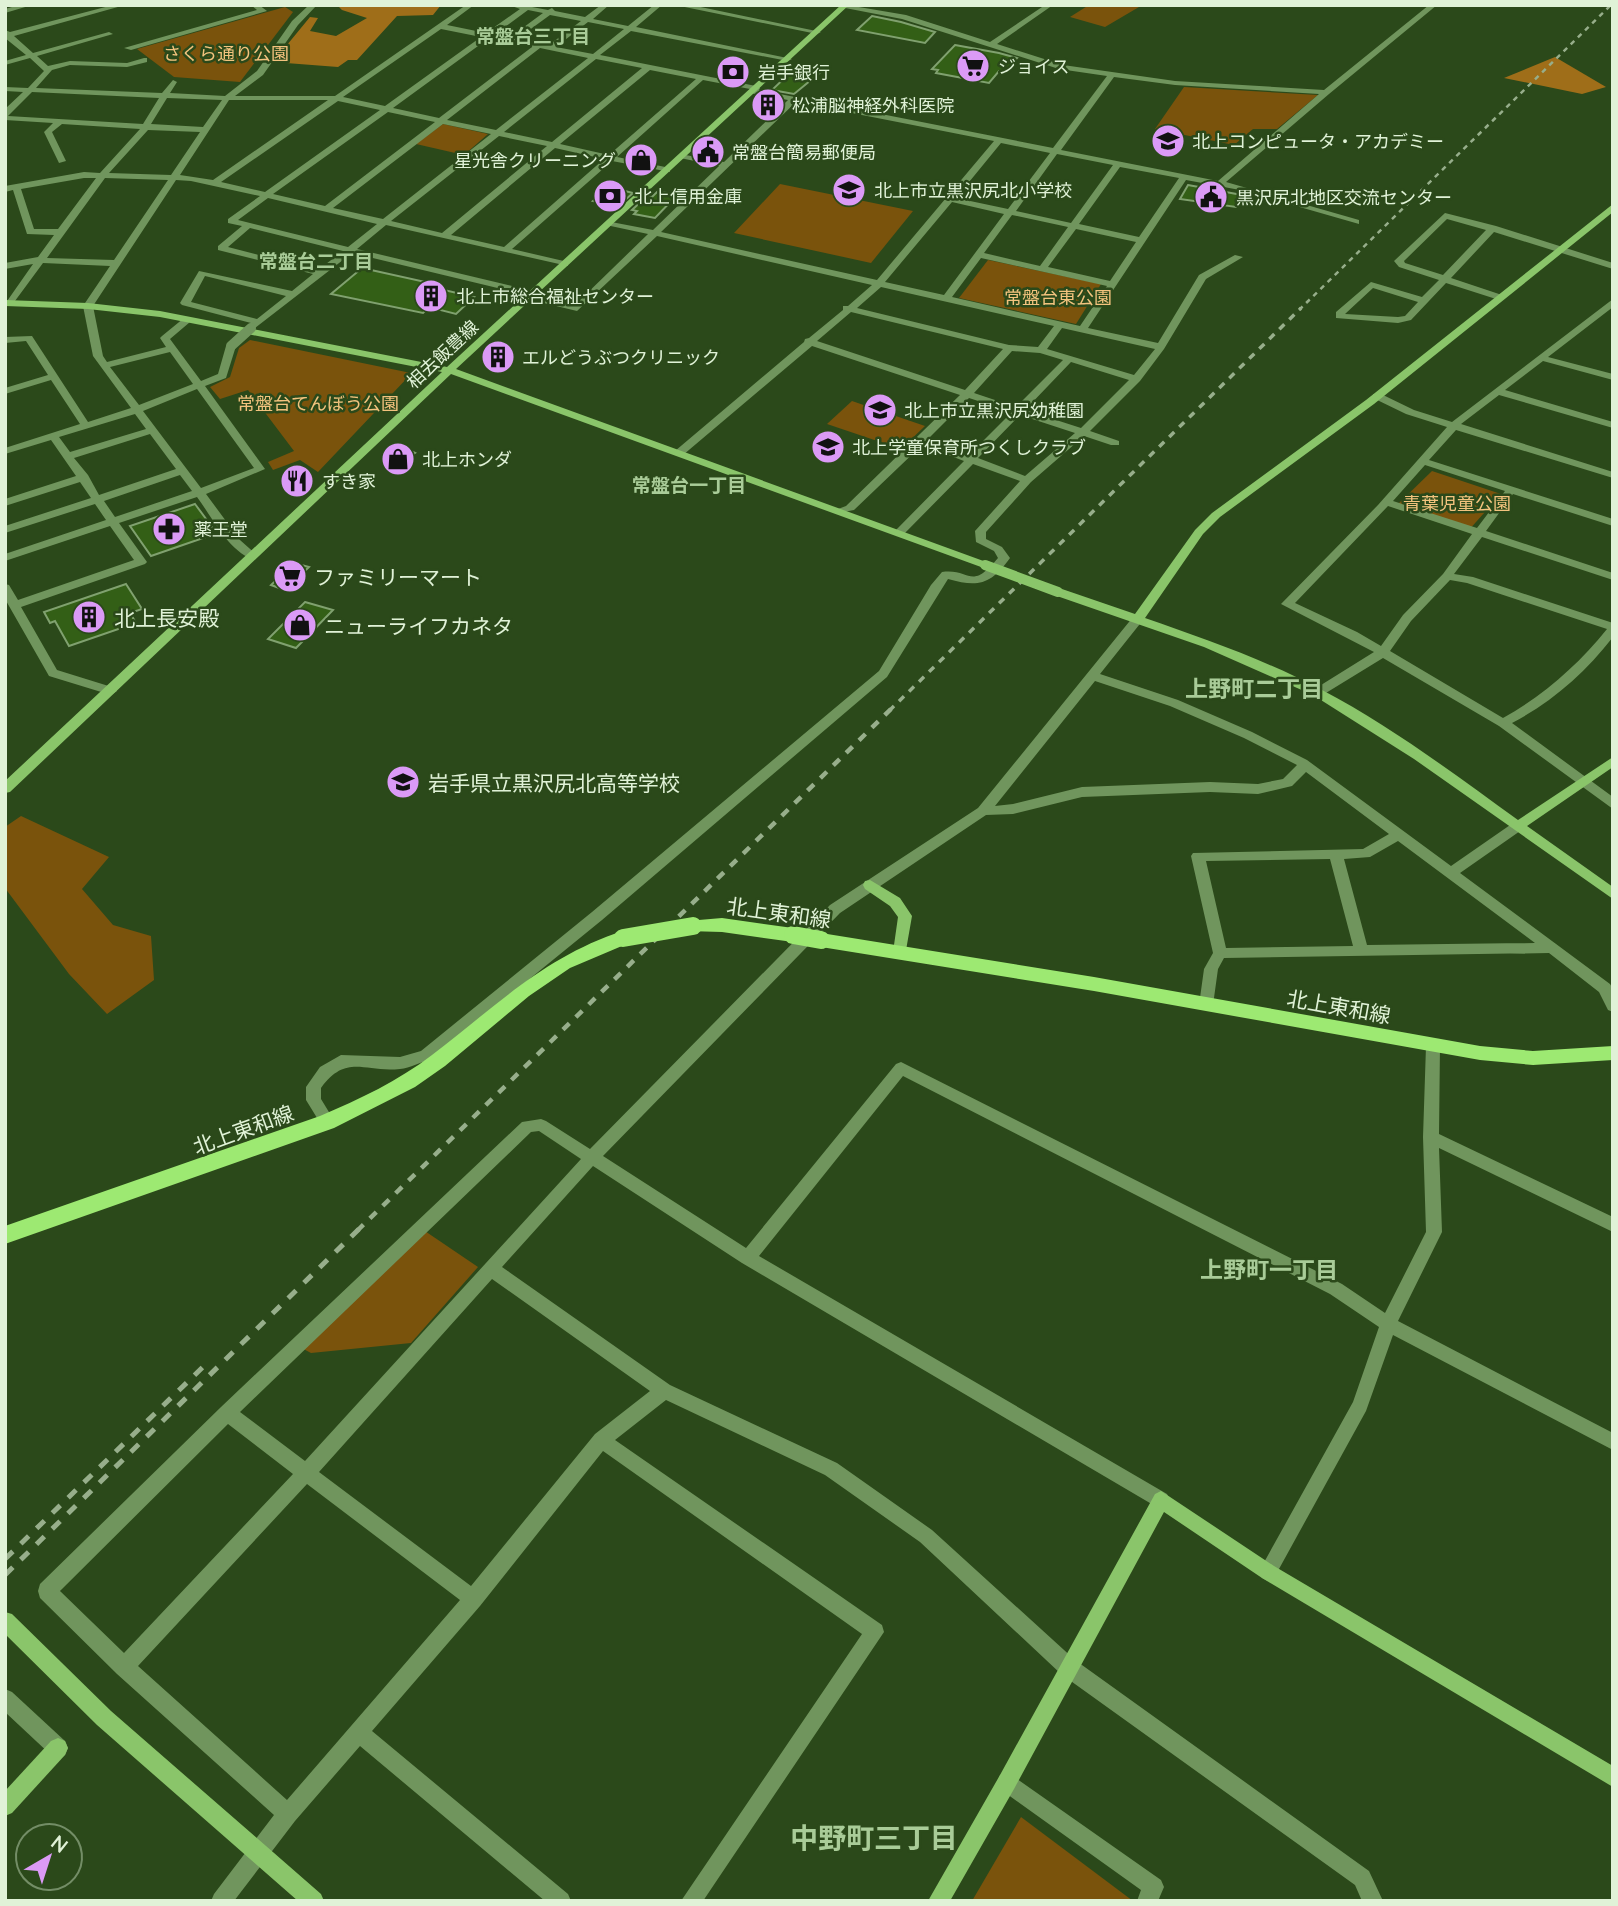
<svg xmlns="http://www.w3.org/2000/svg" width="1618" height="1906" viewBox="0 0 1618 1906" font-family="Lato,'Noto Sans JP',sans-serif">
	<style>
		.green { fill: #7a530c }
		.forest { fill: #9f6e19 }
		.building { fill: #335f16; stroke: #80a16f; stroke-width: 2 }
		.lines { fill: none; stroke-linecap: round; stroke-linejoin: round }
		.street { fill: #70955d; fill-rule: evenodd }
		.secondary { fill: #8ac56a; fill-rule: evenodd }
		.primary { fill: #9de972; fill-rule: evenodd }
		.rail-far3 { stroke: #97ae8b; stroke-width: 2.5; stroke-dasharray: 5 5; stroke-linecap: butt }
		.rail-far2 { stroke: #97ae8b; stroke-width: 3.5; stroke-dasharray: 7 7; stroke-linecap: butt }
		.rail-far1 { stroke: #97ae8b; stroke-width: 4.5; stroke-dasharray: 9 9; stroke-linecap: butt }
		.rail { stroke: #97ae8b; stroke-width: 5; stroke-dasharray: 11 11; stroke-linecap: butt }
		.street-bridge { stroke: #70955d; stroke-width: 10 }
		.secondary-bridge { stroke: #8ac56a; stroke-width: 10 }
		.primary-bridge { stroke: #9de972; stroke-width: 18 }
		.labels { text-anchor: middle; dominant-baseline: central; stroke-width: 5; stroke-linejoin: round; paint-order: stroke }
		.far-park-label { font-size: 18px; fill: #f3c37e; stroke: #2b491a }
		.far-poi-label { font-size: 18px; fill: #e0f2d7; stroke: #2b491a; text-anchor: start }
		.far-street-label { font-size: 18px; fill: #e0f2d7; stroke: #2b491a }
		.far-neighbourhood-label { font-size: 19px; font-weight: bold; fill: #a9cc98; stroke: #2b491a }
		.poi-label { font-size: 21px; fill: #e0f2d7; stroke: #2b491a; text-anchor: start }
		.street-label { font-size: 21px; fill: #e0f2d7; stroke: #2b491a }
		.neighbourhood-label { font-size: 23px; font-weight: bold; fill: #a9cc98; stroke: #2b491a }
		.near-neighbourhood-label { font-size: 28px; font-weight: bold; fill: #a9cc98; stroke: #2b491a }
	</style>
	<rect width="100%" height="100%" fill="#2b491a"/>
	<!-- green -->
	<g class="green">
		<path d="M1089,5H1134L1139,7L1105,27L1070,17Z"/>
		<path d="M285,7L293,12L240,82L174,77L137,49Z"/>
		<path d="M1184,87L1318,95L1277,129H1253L1234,145L1155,129Z"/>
		<path d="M443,124L488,134L464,155L416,144Z"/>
		<path d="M780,184L913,211L871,263L734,233Z"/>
		<path d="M988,260L1101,284L1076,324L959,298Z"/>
		<path d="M250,340L411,373V374L318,472L300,460L273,470L268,462L294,451L248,390L220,399L210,387L230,377L239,348Z"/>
		<path d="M852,401L925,426L901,449L827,424Z"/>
		<path d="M1432,471L1501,494L1468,531L1396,506Z"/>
		<path d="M21,816L109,857L82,889L113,925L151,936L154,980L107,1014L69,974L5,888V827Z"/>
		<path d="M416,1225L478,1267L411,1343L311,1353L296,1345Z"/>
		<path d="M1021,1817L1133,1901H972Z"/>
	</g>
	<!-- forest -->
	<g class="forest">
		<path d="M341,5H441L433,15L397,16L357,60H348L338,67L273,62L310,17L318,18L310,31L336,36L367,18L342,10L339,7Z"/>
		<path d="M1555,57L1606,87L1582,94L1504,78Z"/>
	</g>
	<!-- building -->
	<g class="building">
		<path d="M872,16L901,22L935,32L925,43L857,30Z"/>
		<path d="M955,45L999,53L1017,58L1005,72L999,71L989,83L936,73L938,70L932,69Z"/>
		<path d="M797,66L822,71L794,94L772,90Z"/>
		<path d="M763,98L783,102L772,111L754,107Z"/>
		<path d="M1188,185L1242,195L1236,207L1180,199Z"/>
		<path d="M609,187L633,193L617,207L593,201Z"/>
		<path d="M658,191L677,195L655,218L634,214L637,211L632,210L647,196L652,197Z"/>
		<path d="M362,268L430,283L427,286L474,297L456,314L429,307L423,313L331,294Z"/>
		<path d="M401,446L415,453L399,464L385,457Z"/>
		<path d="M195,504L212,527L201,531L206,537L151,556L130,526Z"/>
		<path d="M294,563L309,567L285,590L271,585Z"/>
		<path d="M126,584L142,609L130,613L136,623L69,646L55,621L50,623L44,612Z"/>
		<path d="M305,602L333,610L296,648L268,639Z"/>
	</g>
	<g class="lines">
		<!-- street -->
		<g class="street">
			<path d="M19,5H32L5,13V9Z"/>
			<path d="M113,5H125L14,36L33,53L109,32L113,34L37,56L48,66L70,61L127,63L144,58H147V62L127,67L70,65L52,70L36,88L162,93L173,80L177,82L170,93L225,96L257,71L292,21L309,5H317L298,25L263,75L235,96H335L466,5H474L447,25L486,33L520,9L509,5H533L532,7L548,10L552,8L555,11L585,17L601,5H609L593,19L628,26L654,5H662L636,27L792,59L788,61L631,31L600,55L756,86L760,88L759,90L1053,148L1107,76L1059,69L902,19L840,7L847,5L906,15L990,42L1045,5H1053L997,44L1063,65L1175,81L1324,90L1429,5H1437L1329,94L1226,182L1359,220V224L1240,190L1186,180L1088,328L1158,343L1199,275L1235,255L1243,257L1206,279L1164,349L1140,381L1090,431L1119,441V445H1111L1084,436L1031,482L986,532V539L1002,547L1010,558C991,584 979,588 948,579L887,677L602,920L431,1059C421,1062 410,1068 400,1069C364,1073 347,1053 321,1088V1099L335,1122L332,1126L327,1128L322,1126L306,1100V1087L320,1067L341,1055L400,1057L421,1051L592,912L879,671L931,585L942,572C971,568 970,592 998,558L994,551L976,542L975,531L1020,481L973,464L903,535H895V531L964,461L922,445L854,510L838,513V509L846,506L960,395L812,346L683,455H675V451L804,342L805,339L809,338L843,310V306H848L872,285L657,236L577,311L527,299V295L352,253L251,331L246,328L251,323L182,305L180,303L199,271L292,291L313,274L218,250V246L242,226L228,223V219L260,196L191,181L176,180L93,306L103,356L107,362L166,347L160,338L162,336L184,318H190V322L170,339L201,381L218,374L226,346L234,344L236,346L226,378L205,386L265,469L206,494L240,540L258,556L252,559C228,550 212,517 197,497L119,523L147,562L145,564L21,607L57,670L115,688L117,691L111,695L49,676L5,599V584L9,585L18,600L134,560L110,526L5,561V554L106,520L95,504L5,533V526L91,498L80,482L5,506V499L76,476L51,440L5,454V448L80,424L51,380L5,394V388L48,375L26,341L5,343V337L32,336L88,422L131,408L93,356L83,306L110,266L43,263L12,305L5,304L33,264L5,269V263L38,257L54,235L27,234L13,190L5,192V186L84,172L100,173L140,129L62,124L52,132L66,161L59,163L44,132L53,123L5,120V109L23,92L5,91V87L28,88L44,71L30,58L5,65V61L26,55L5,38V30L10,32ZM528,10L543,13L509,38L494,35ZM550,15L581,21L549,45L517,39ZM588,22L624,29L593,54L556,47ZM441,29L481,37L385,106L343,97ZM489,38L532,47L439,118L393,108ZM540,48L588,58L496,130L447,120ZM596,59L642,68L552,142L504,132ZM650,70L696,79L609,155L560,144ZM1114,77L1175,85L1319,94L1218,181L1061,150ZM703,80L750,89V93L788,100L724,162L680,154V158L719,166L653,230L606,221V225L648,234L575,305L537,296V292L357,249L386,225L568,266V262L512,249L612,161L670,172V168L617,157ZM32,92L159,98L143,124L8,116ZM167,98L222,100L203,127L151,124ZM229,100H328L213,180L180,175ZM338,101L380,110L265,192L221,182ZM796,102L994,141L877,280L661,232ZM388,112L435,122L325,206L273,194ZM443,124L491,134L383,219L333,208ZM148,130L200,132L171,175L109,173ZM499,136L547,146L442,233L391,221ZM1001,143L1050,153L1008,209L956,198ZM555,148L604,159L504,247L451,235ZM1057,154L1113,165L1071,223L1016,211ZM1120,167L1179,178L1139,237L1079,224ZM84,178H96L58,229H34L21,189ZM105,178L168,180L114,260L47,258ZM268,198L377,224L348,247L238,220ZM952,202L1004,214L944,295L885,282ZM1012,215L1068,227L1040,266L984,253ZM250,228L343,251L318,270L228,247ZM1076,229L1136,242L1110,281L1048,267ZM981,258L1107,286L1080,326L952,297ZM205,276L286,296L257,319L191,302ZM881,287L1054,326L1038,347L1009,345L857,308ZM851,312L1003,349L965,390L817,341ZM1062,328L1155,349L1134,375L1047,349ZM1012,351L1040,353L1063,360L1016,407L974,393ZM170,352L193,384L139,405L110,367ZM1071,362L1129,380L1081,428L1025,410ZM197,389L254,468L201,488L143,411ZM969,398L1012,412L969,455L927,440ZM135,414L146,429L70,452L59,437ZM1020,415L1075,433L1025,476L978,458ZM150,434L176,469L99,495L88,475L74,458ZM180,475L192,491L115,517L104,501Z"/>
			<path d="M251,5H259L267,11L131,50L124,48L257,10Z"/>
			<path d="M675,5H691L821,32L817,34Z"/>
			<path d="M1445,213L1496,226L1613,263V269L1494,232L1451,278L1502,295V299H1496L1446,283L1411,320L1398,323L1336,318V312L1371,282L1422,297L1439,280L1399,267L1394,261ZM1447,219L1486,230L1443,275L1405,263L1404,261ZM1373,288L1418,302L1405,316L1398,317L1345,314Z"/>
			<path d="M1613,299V307L1548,357L1613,374V380L1543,361L1505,390L1613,422V428L1499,395L1461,424L1613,472V478L1456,430L1429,460L1613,519V526L1513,494L1486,531L1613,573V580L1482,537L1454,574L1473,577L1613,623V637C1585,673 1552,702 1512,723L1613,797V809L1499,726L1383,658L1321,696H1313L1311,693L1313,690L1374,652L1281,604L1378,505L1447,427L1406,414L1373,398V394H1381L1414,410L1452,422ZM1425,465L1505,491L1477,528L1393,501ZM1388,506L1472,534L1443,574L1403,615L1381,646L1357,632L1295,603ZM1450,580L1467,583L1607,629C1578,665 1544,695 1503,718L1390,651L1411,621Z"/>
			<path d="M1137,616L1143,620L1100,674L1178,700L1252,732L1307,760L1451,866L1513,823H1523L1525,826L1523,829L1460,873L1610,984L1613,989V1012L1608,1010L1599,992L1549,953L1224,958L1218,969L1213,1005L1211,1009H1201L1199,1005L1204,969L1213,953L1191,856L1193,853L1363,849L1389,834L1306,772L1292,786L1258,794L1210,792L1082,797L1013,814L986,815L840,913L603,1156L746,1248L896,1064L901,1062L1342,1284L1385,1313L1426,1232L1423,1137L1426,1046L1428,1042H1438L1440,1046L1439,1134L1613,1217V1232L1439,1148L1442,1232L1398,1321L1613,1433V1450L1393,1335L1366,1411L1274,1578L1268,1581L1262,1578L1259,1572L1262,1566L1353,1402L1379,1327L1330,1294L903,1076L759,1256L1167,1494L1170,1500L1167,1506L1161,1509L1155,1506L742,1263L593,1166L502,1267L670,1385L837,1463L932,1530L1075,1660L1369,1871L1383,1901H1362L1355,1885L1061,1674L920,1542L825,1475L666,1400L615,1440L882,1625L884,1632L703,1901H681L862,1634L603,1451L480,1606L372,1731L568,1894L571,1901H545L360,1746L295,1821L234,1901H211L214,1894L274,1815L117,1674L40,1598L38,1591L40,1584L221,1407L522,1122L541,1119L546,1121L590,1149L830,905L978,808L1133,617ZM1095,681L1170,706L1244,738L1297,765L1283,779L1258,784L1210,782L1082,787L1013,804L995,806ZM1398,841L1535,943L1367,945L1344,859L1370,857ZM1330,859L1353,946L1226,948L1206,861ZM539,1131L581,1159L305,1461L240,1412L531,1132ZM492,1279L650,1391L595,1434L471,1586L319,1472ZM228,1424L293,1474L124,1653L60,1591ZM307,1484L460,1600L287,1800L138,1666Z"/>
			<path d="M5,1689L12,1692L65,1741L68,1748L65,1755L58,1758L51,1755L5,1712Z"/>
			<path d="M1007,1772L1161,1880L1164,1887L1158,1901H1137L1141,1890L1000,1789L997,1782L1000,1775Z"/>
		</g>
		<!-- secondary -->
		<g class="secondary">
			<path d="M841,5H849L456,369L989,563V567H981L451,374L10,792L5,793V781L442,372L160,317L88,309L5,306V300L88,303L160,311L447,367Z"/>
			<path d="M1613,204V212L1374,404L1220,517L1203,534L1145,618C1205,639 1266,660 1322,690C1391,726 1454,774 1518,820L1613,757V767L1527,826L1613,887V899L1414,759L1313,695L1204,647L1054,595L1052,592L1054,589H1062L1135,614L1195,530L1212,513L1366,400Z"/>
			<path d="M870,880L900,898L912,916L905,956H895L893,952L898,917L890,906L865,889L863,885L865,881Z"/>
			<path d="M1161,1491L1274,1566L1613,1766V1787L1262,1578L1164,1512L1014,1789L950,1901H928L1000,1775L1155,1494Z"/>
			<path d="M5,1612L12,1614L111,1711L321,1894L324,1901H298L97,1725L5,1634Z"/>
			<path d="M58,1738L65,1741L68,1748L65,1755L12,1813L5,1816V1791L51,1741Z"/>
		</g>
		<!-- primary -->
		<g class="primary">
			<path d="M722,918L793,928L799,930L802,935L799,940L793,942L722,932L687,931L684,926L687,921Z"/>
			<path d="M623,931L629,933L632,938L629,943L570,968L529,996L445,1066L415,1087L334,1128L5,1244V1226L320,1116C360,1099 398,1081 432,1055C495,1007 545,956 623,931Z"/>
			<path d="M821,933L1094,977L1480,1046L1533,1051L1613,1046V1060L1533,1065L1480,1060L1094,991L821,947L815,945L812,940L815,935Z"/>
		</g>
		<!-- rail-far3 -->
		<path class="rail-far3" d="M1299,310L1611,5"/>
		<!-- rail-far2 -->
		<path class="rail-far2" d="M889,711L1301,308"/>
		<!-- rail-far1 -->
		<path class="rail-far1" d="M357,1231L891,709"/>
		<!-- rail -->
		<g class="rail">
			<path d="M5,1559L206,1364"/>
			<path d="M5,1575L359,1229"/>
		</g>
		<!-- street-bridge -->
		<path class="street-bridge" d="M231,346L251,328"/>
		<!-- secondary-bridge -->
		<path class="secondary-bridge" d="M985,565L1058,592"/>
		<!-- primary-bridge -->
		<g class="primary-bridge">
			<path d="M793,935L821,940"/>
			<path d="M623,938L693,926"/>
		</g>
	</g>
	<!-- icons -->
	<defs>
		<symbol id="supermarket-disc" viewBox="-11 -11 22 22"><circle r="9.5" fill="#db9af6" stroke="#2b491a"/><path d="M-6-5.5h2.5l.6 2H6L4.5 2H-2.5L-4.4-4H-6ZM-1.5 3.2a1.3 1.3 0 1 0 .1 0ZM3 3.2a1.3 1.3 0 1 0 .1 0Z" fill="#111"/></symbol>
		<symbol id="bank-disc" viewBox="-11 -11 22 22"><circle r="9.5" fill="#db9af6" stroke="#2b491a"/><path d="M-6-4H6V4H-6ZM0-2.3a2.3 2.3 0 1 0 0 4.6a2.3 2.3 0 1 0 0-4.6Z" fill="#111"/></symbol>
		<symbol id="building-disc" viewBox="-11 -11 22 22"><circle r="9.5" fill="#db9af6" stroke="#2b491a"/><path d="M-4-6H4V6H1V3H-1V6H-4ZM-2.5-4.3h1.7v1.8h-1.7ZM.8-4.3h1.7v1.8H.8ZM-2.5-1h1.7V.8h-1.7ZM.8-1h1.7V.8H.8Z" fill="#111"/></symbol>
		<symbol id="university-disc" viewBox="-11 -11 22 22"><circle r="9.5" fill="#db9af6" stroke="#2b491a"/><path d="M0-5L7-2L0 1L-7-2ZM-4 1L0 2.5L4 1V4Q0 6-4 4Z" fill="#111"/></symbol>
		<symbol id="civic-disc" viewBox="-11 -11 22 22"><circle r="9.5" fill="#db9af6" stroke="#2b491a"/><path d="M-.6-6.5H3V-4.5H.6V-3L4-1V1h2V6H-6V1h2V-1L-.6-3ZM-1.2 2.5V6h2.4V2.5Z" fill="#111"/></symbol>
		<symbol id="shop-disc" viewBox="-11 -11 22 22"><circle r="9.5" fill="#db9af6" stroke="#2b491a"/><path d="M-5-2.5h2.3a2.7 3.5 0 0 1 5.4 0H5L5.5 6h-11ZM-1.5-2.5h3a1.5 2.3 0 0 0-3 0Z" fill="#111"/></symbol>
		<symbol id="school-disc" viewBox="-11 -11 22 22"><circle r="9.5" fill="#db9af6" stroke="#2b491a"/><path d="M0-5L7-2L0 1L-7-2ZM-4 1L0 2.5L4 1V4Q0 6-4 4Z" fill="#111"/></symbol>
		<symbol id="restaurant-disc" viewBox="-11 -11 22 22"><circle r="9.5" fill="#db9af6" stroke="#2b491a"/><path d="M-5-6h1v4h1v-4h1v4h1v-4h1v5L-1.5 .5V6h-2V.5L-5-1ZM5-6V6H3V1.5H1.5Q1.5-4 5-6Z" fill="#111"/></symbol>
		<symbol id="pharmacy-disc" viewBox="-11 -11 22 22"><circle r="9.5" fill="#db9af6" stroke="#2b491a"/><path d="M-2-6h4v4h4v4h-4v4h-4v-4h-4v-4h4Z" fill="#111"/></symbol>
	</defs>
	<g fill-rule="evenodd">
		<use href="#supermarket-disc" x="954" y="47" width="38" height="38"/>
		<use href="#bank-disc" x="714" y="53" width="38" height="38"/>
		<use href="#building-disc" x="749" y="86" width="38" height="38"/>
		<use href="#university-disc" x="1149" y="122" width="38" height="38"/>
		<use href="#civic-disc" x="689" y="133" width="38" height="38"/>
		<use href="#shop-disc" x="622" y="141" width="38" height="38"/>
		<use href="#school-disc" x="830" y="171" width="38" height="38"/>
		<use href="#bank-disc" x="591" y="177" width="38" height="38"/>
		<use href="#civic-disc" x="1192" y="178" width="38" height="38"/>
		<use href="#building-disc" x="412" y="277" width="38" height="38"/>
		<use href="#building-disc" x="479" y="338" width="38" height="38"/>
		<use href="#school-disc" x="861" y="391" width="38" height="38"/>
		<use href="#school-disc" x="809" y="428" width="38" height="38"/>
		<use href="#shop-disc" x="379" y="440" width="38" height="38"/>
		<use href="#restaurant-disc" x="278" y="462" width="38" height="38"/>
		<use href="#pharmacy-disc" x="150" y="510" width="38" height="38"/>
		<use href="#supermarket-disc" x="271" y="557" width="38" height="38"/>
		<use href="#building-disc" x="70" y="598" width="38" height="38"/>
		<use href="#shop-disc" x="281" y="606" width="38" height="38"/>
		<use href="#school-disc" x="384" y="763" width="38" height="38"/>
	</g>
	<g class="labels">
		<!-- far-park labels -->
		<g class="far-park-label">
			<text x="226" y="53">さくら通り公園</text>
			<text x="1058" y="297">常盤台東公園</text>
			<text x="318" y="403">常盤台てんぼう公園</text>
			<text x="1457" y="503">青葉児童公園</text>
		</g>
		<!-- far-poi labels -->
		<g class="far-poi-label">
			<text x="998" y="66">ジョイス</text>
			<text x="758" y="72">岩手銀行</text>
			<text x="792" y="105">松浦脳神経外科医院</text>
			<text x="1192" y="141">北上コンピュータ・アカデミー</text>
			<text x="732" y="152">常盤台簡易郵便局</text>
			<text x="616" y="160" text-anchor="end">星光舎クリーニング</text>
			<text x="874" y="190">北上市立黒沢尻北小学校</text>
			<text x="634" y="196">北上信用金庫</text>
			<text x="1236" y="197">黒沢尻北地区交流センター</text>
			<text x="456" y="296">北上市総合福祉センター</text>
			<text x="522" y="357">エルどうぶつクリニック</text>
			<text x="904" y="410">北上市立黒沢尻幼稚園</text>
			<text x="852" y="447">北上学童保育所つくしクラブ</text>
			<text x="422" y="459">北上ホンダ</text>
			<text x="322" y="481">すき家</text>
			<text x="194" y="529">薬王堂</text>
		</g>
		<!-- far-street labels -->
		<g class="far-street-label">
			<text transform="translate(442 354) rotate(-43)">相去飯豊線</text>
		</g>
		<!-- far-neighbourhood labels -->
		<g class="far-neighbourhood-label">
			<text x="533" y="35">常盤台三丁目</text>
			<text x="316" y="260">常盤台二丁目</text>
			<text x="689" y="484">常盤台一丁目</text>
		</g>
		<!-- poi labels -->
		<g class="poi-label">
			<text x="314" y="576">ファミリーマート</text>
			<text x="114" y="617">北上長安殿</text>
			<text x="324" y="625">ニューライフカネタ</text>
			<text x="428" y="782">岩手県立黒沢尻北高等学校</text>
		</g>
		<!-- street labels -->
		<g class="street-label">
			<text transform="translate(779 912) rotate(8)">北上東和線</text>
			<text transform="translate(1339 1006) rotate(10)">北上東和線</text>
			<text transform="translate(243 1129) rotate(-20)">北上東和線</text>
		</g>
		<!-- neighbourhood labels -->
		<g class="neighbourhood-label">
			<text x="1254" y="688">上野町二丁目</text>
			<text x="1269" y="1269">上野町一丁目</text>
		</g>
		<!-- near-neighbourhood labels -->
		<g class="near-neighbourhood-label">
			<text x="874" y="1837">中野町三丁目</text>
		</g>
	</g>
	<!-- border -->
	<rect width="1618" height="1906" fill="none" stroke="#e0f2d7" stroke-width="14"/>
	<!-- north arrow -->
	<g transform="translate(49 1857) rotate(39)"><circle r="33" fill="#2b491a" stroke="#738d66" stroke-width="2"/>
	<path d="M0-5L12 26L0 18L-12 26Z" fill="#db9af6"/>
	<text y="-10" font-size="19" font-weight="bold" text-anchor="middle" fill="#e0f2d7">N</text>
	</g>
</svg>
